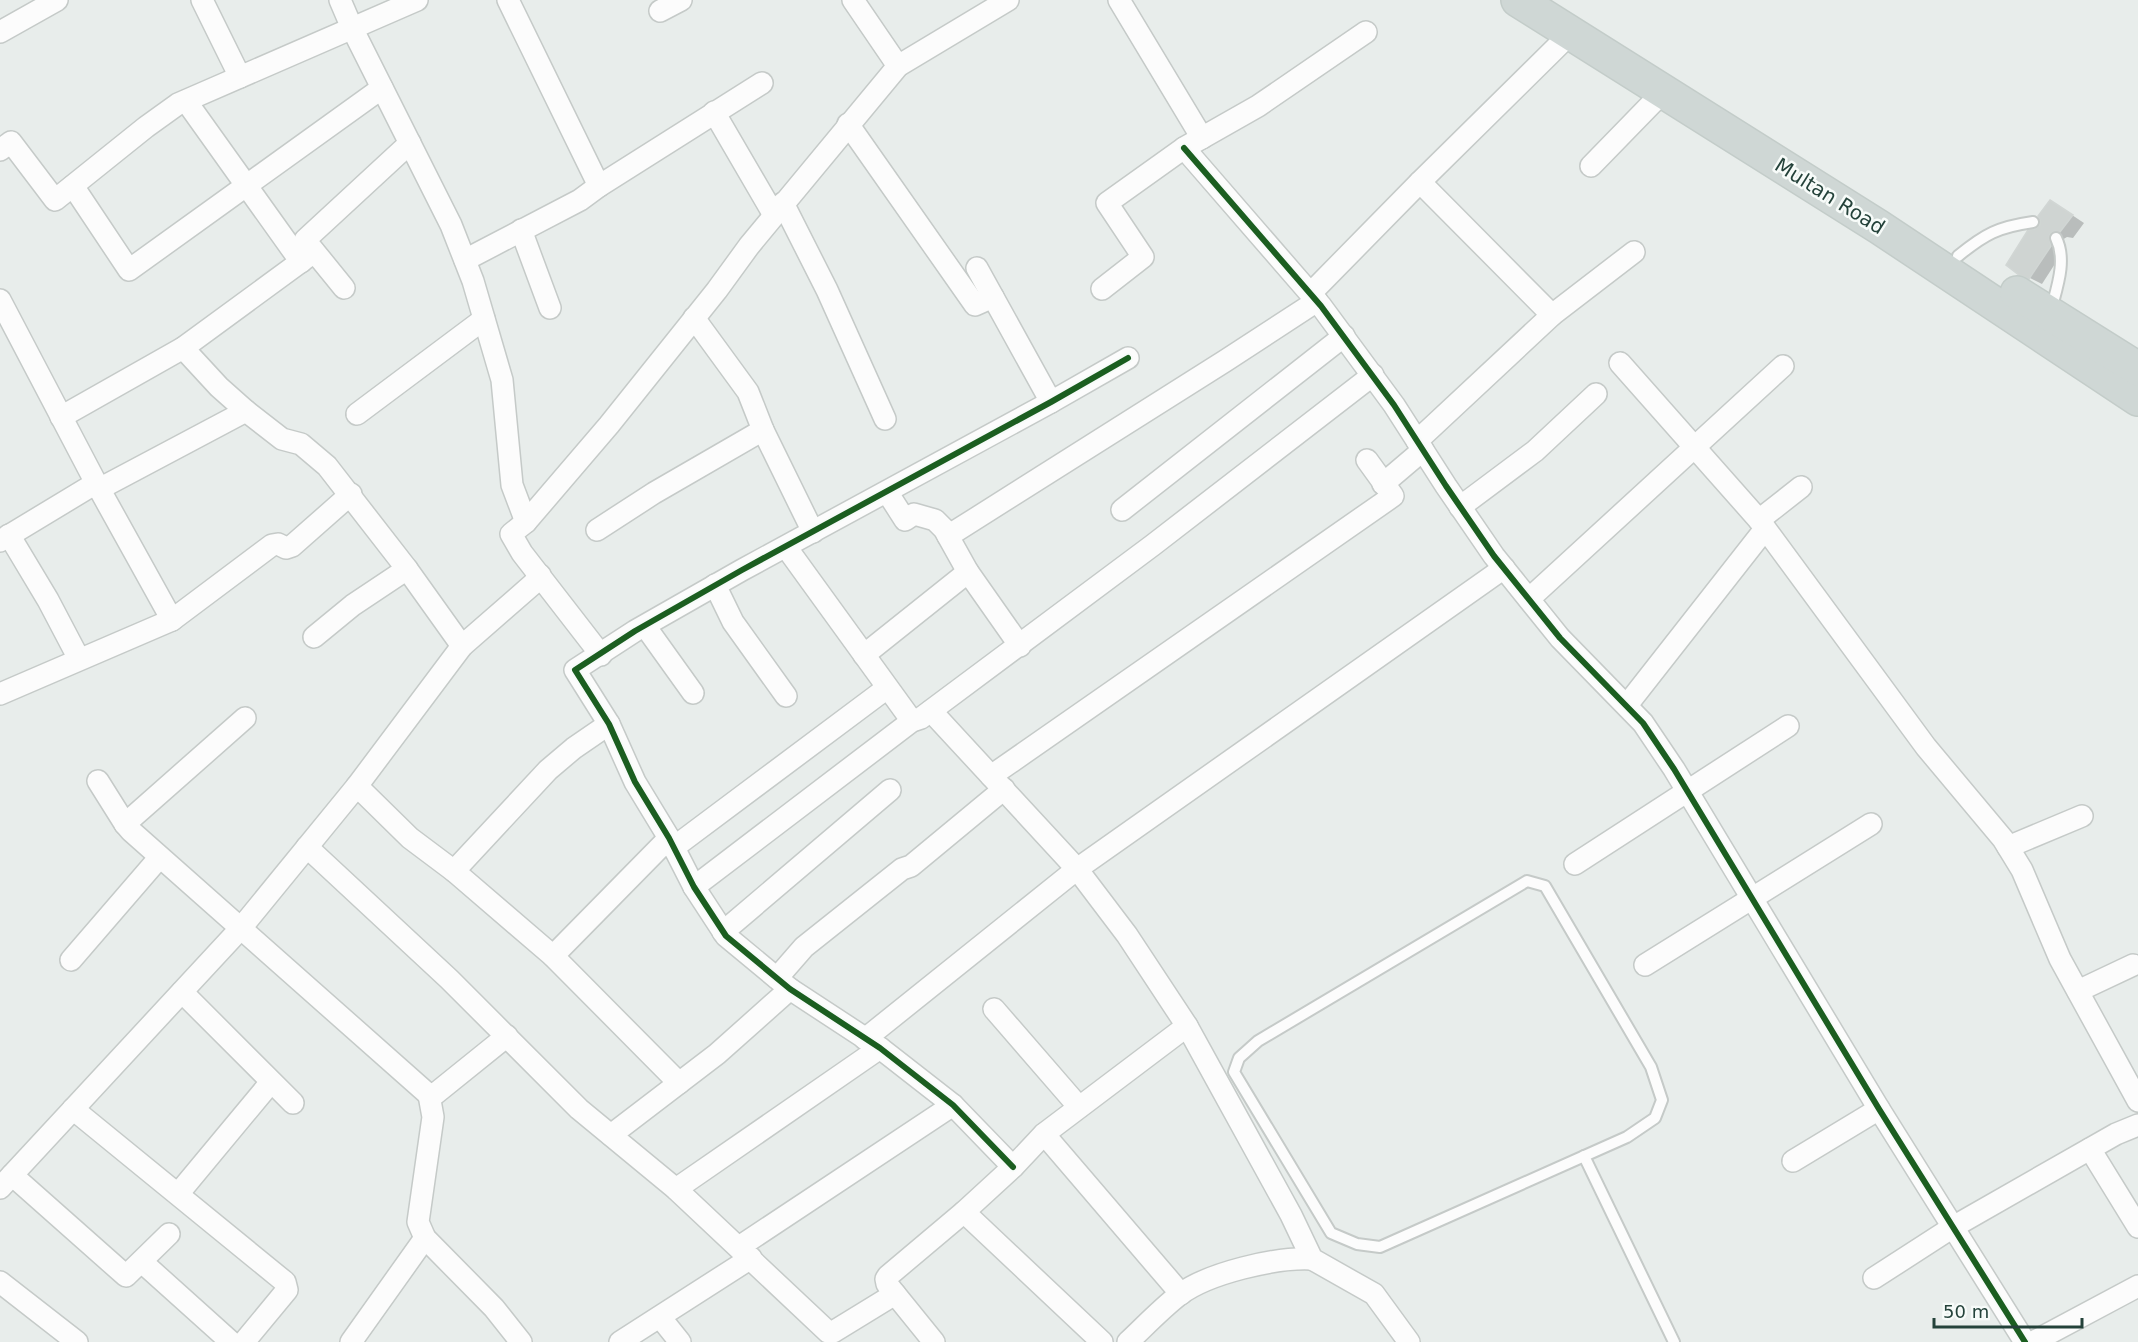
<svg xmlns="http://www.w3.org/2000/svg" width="2138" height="1342" viewBox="0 0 2138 1342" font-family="'DejaVu Sans',sans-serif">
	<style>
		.shadow { fill: #0003 }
		.building { fill: #cfd4d2; stroke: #d1d6d4; stroke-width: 1.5 }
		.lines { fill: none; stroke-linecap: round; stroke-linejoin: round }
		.service-casing { stroke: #c5cac8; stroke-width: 14 }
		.minor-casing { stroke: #c5cac8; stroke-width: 24 }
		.primary-casing { stroke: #c3ccc9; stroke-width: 36 }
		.service { stroke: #fcfcfc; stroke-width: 10 }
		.minor { stroke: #fcfcfc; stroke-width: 21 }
		.primary { stroke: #cfd7d5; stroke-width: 33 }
		.cycleway-casing { stroke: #f7fbf9; stroke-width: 10 }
		.cycleway { stroke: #1b5e20; stroke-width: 6 }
		.labels { text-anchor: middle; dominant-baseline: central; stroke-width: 5; stroke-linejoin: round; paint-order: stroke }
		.street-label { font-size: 20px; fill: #24423a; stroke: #f7fbf9 }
	</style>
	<rect width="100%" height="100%" fill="#e8edeb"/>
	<!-- shadow -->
	<path class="shadow" d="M2063,209L2084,223L2073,238L2067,237L2062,240V253L2042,284L2020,273L2035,231Z"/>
	<!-- building -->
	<path class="building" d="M2050,200L2073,215L2060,232L2054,231L2050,234L2049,237L2051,246L2029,279L2019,275L2006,265L2028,230L2035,229L2040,225V220L2038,216Z"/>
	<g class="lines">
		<defs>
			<g id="service">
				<path d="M1958,256C1985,234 1998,227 2033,222"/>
				<path d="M2051,310C2057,287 2067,260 2056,238"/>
				<path d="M1527,881L1545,886L1651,1067L1662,1100L1655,1118L1627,1137L1380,1247L1357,1244L1331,1233L1234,1072L1239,1058L1258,1041Z"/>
				<path d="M1584,1156L1674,1342"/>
			</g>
			<g id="minor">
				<path d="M202,0L240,77"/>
				<path d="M340,0L352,28L451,225L473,281L502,380L512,485L526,522"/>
				<path d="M508,0L599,186"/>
				<path d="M853,0L898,66"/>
				<path d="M1119,0L1202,138"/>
				<path d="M660,11L681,0"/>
				<path d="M0,32L57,0"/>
				<path d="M186,101L301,262"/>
				<path d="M714,112L774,215"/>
				<path d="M848,124L975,305L993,297"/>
				<path d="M1184,148L1321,306L1394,405L1446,486L1494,556L1560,638L1643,723L1674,769L1879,1109L2025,1342"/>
				<path d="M0,150L11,142L55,200L146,127L178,104L417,0"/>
				<path d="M1591,166L1664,91"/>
				<path d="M1420,182L1552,315"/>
				<path d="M73,186L129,270L382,88"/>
				<path d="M783,203L827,290L885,419"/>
				<path d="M521,230L550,308"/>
				<path d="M465,260L580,200L599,186L762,83"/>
				<path d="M977,268L1051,402"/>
				<path d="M344,288L305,240L410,143"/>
				<path d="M1102,289L1143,257L1107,203L1184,148L1258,106L1366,32"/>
				<path d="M1311,293L1420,182L1570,34"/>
				<path d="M0,300L96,483L172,620"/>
				<path d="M694,318L748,392L763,430L813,532"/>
				<path d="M183,348L219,387L246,411L282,439L301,444L327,466L407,569L462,646"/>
				<path d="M1620,363L1759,520L1926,747L2003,839L2022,870L2060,959L2138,1101"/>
				<path d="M357,414L484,319"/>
				<path d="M61,417L183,348L314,252"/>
				<path d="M1417,441L1552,315L1634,252"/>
				<path d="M1383,484L1423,450"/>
				<path d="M99,489L246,411"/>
				<path d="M887,492L905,520L914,514L935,520L944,529L968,572L1020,646"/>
				<path d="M1460,507L1535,451L1596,394"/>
				<path d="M1122,510L1344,336"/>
				<path d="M1759,520L1801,487"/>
				<path d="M597,530L654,493L763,430"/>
				<path d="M9,535L48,600L79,659"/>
				<path d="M948,536L1225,361L1317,301"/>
				<path d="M0,541L96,483"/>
				<path d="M786,547L912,721"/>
				<path d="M715,585L733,622L786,696"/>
				<path d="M1529,599L1783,366"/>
				<path d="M645,626L693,693"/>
				<path d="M314,637L353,605L407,569"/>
				<path d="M601,655L522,553L511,534L526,522L609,425L717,290L749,246L898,66L1008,0"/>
				<path d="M864,655L968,572"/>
				<path d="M0,694L172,620L272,545L278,544L286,548L292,546L351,494"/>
				<path d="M1627,705L1765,529"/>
				<path d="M931,711L1077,869L1127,935L1187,1026L1291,1215L1312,1259L1374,1294L1409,1342"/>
				<path d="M991,776L1393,496L1367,460"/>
				<path d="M98,781L125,824L131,831L429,1095L435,1094L507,1036"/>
				<path d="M357,786L410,838L454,871L553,956L679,1083"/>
				<path d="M125,824L245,718"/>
				<path d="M307,847L449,979L579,1109L676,1189L828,1332H833L895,1294"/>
				<path d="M2008,847L2082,816"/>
				<path d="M673,848L887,688"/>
				<path d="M1575,864L1788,726"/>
				<path d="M454,871L548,770L574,748L609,724"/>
				<path d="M694,887L912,721L921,718L1153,545L1373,375"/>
				<path d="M723,932L890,790"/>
				<path d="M553,956L669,838"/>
				<path d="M71,960L159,858"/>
				<path d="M1645,965L1871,824"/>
				<path d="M777,978L804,947L902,869L911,866L1004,789"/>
				<path d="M2078,991L2133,965"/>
				<path d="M182,992L293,1103"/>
				<path d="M994,1009L1079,1107"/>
				<path d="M865,1039L1077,869L1504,568"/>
				<path d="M429,1095L433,1117L418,1222L425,1238L494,1308L521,1342"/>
				<path d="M73,1109L285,1282L287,1290L244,1342"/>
				<path d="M1044,1134L1181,1294"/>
				<path d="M611,1135L717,1054L790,989"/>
				<path d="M2090,1149L2138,1227"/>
				<path d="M1793,1161L1879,1109"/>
				<path d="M1013,1167L953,1105L880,1048L790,989L726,936L694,887L669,838L635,782L609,724L575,670L635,631L742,570L1051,402L1128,358"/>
				<path d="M12,1175L126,1276L169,1234"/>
				<path d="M0,1188L241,928L357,786L462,646L533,584L540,575"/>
				<path d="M676,1189L880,1048"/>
				<path d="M178,1194L271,1082"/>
				<path d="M964,1212L1102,1342"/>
				<path d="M739,1247L953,1105"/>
				<path d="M142,1262L231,1342"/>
				<path d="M1874,1278L1953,1227L2116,1134L2138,1125"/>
				<path d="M0,1282L77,1342"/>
				<path d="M660,1317L680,1342"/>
				<path d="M351,1342L425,1238"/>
				<path d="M620,1342L751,1258"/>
				<path d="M934,1342L887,1284L886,1279L888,1276L964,1212L1013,1167L1044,1134L1187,1026"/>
				<path d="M1128,1342C1145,1326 1161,1309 1179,1295C1208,1273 1276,1257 1312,1259"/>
				<path d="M2033,1342L2138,1286"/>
			</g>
			<g id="primary">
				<path d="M1518,0L1879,227L2138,399"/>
				<path d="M2017,293L2138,369"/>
			</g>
		</defs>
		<!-- service casing -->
		<use href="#service" class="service-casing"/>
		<!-- minor casing -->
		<use href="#minor" class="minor-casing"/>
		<!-- primary casing -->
		<use href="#primary" class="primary-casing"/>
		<!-- service -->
		<use href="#service" class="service"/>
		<!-- minor -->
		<use href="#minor" class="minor"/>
		<!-- primary -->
		<use href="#primary" class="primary"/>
		<defs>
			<g id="cycleway">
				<path d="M1184,148L1321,306L1394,405L1446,486L1494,556L1560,638L1643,723L1674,769L1879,1109L2025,1342"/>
				<path d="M1013,1167L953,1105L880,1048L790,989L726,936L694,887L669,838L635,782L609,724L575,670L635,631L742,570L1051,402L1128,358"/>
			</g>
		</defs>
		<!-- cycleway casing -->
		<use href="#cycleway" class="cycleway-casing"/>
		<!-- cycleway -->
		<use href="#cycleway" class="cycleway"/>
	</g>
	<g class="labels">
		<!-- street labels -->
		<g class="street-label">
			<text transform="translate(1830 196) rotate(32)">Multan Road</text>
		</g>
	</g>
	<!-- scale -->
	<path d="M1934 1318v9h148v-9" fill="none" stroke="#24423a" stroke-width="3"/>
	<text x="1943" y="1318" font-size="18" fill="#24423a" stroke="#f7fbf9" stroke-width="4.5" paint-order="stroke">50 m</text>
</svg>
